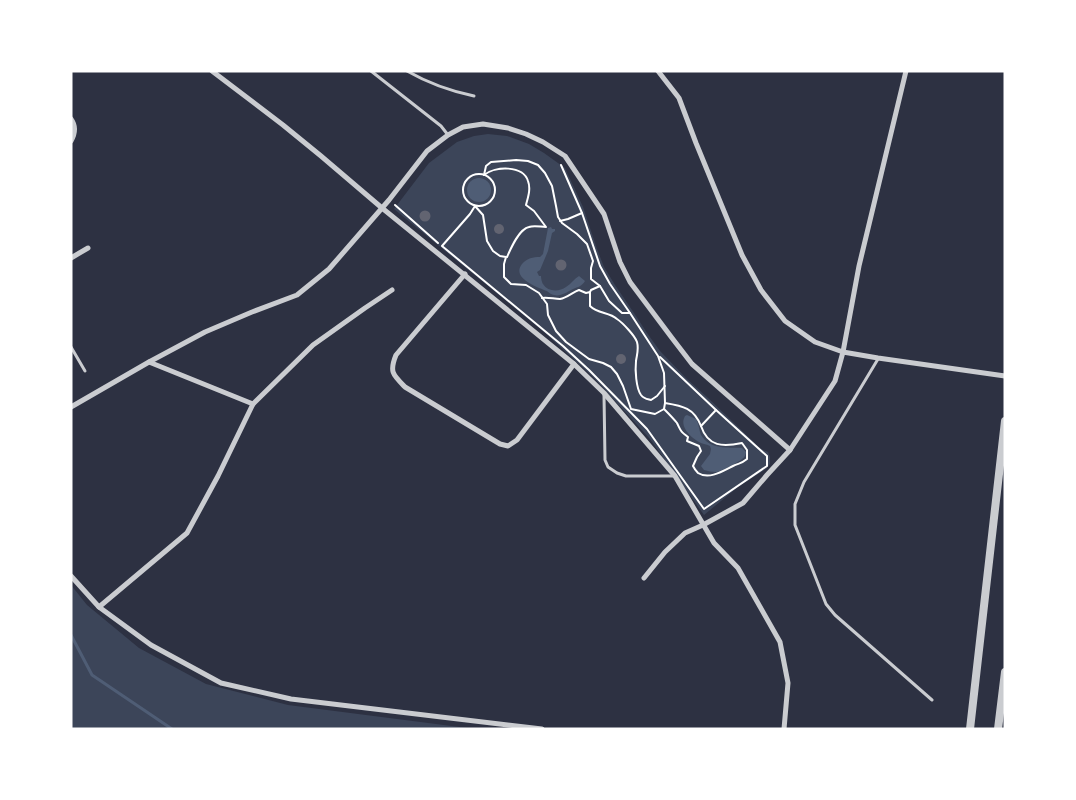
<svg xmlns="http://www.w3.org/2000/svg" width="1076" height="800" viewBox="0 0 1076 800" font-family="Montserrat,sans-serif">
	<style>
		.green { fill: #3c4559 }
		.water { fill: #4f5d75 }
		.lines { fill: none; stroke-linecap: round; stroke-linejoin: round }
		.stream { stroke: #4f5d75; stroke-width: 3 }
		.building { fill: #626471 }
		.path { stroke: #fff; stroke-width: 2 }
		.service { stroke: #caccd0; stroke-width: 3 }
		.minor { stroke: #caccd0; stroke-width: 5 }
		.tertiary { stroke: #caccd0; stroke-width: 8 }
	</style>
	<rect width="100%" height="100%" fill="#2d3142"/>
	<!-- green -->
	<g class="green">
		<path d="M488,134L507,136L529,144L544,153L565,168L583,207L597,249L604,267L615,285L636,316L647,333L660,351L687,379L708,398L761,449L768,452L770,457V464L766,469L738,487L704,515L650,439L593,377L544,332L394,209L429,163L457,142L474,136Z"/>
		<path d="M71,585L87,605L139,648L206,684L288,705L475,729H71Z"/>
	</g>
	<!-- water -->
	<g class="water">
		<circle cx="479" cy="190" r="12"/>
		<path d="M551,227L552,229H555V231L552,233L548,251L540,270L537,272L539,276H541C541,278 542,283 543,284C548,292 559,292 566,287C571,284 574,279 579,276L585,281C582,286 578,287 573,289C567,292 560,297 554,295C552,295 548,292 547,291C537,287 511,278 522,264C527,258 533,257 540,257L543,254L548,228Z"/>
		<path d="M687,415L696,419C699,424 699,430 701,435C710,450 728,447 742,448L746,452C745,456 745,457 742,459C739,462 720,472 716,472C712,472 708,471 704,470L701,466L710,454L711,449L710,446C706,444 702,444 699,442C690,437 679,426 685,416Z"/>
	</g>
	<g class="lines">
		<!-- stream -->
		<path class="stream" d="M71,635L92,675L172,729"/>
	</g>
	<!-- building -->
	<g class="building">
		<circle cx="425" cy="216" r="5.5"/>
		<circle cx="499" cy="229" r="5"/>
		<circle cx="561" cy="265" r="5.5"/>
		<circle cx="621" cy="359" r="5"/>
	</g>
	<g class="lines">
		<!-- path -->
		<g class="path">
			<path d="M561,165L582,213"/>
			<circle cx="479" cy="190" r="16"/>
			<path d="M395,205L438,243"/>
			<path d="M475,206L483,215L487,241L493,251L500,256L506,257L504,264V277L511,284L526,285L539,293L547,304L548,315L556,331L566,342L589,359L603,363L611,367L617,374L623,386L631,409L655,414L664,409C668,413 673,418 677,423C681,431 680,431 688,437L687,441L699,446L701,451L697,457L693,466C694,468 696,471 698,473C709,480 723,471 733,466C739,463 741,464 747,459V450L742,443C723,447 708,447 701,426L716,410L767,456V466L704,509L647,429L589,370L563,346L442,246L470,214Z"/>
			<path d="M560,221L568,219L582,213L600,266L610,284L630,313"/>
			<path d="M507,257C511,248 519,229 529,227C534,225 541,227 546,227L534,211L526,205C528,197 531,189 528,181C523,165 495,166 484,175L486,166L491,162L516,160L528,161L538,165L545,173L552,186L556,206L558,217L562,223L577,234L587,244L593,261L591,268V279L600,286"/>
			<path d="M590,292L591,290L600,286L609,301L622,313H630L658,356L664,373L665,403"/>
			<path d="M542,298C548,297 554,299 560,299C567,298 573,292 579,290L586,293L590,292V306C598,314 609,312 617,319C623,323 635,336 637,342C639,349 637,354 636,361C635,370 636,388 641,395C644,399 647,399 651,400L657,396L665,386"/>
			<path d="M660,357L716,410"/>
			<path d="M664,409L665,403C683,406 694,408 701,426"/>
		</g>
		<!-- service -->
		<g class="service">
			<path d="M371,71L441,126L448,135"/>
			<path d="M407,71C428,83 450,91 474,96"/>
			<path d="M71,347L85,371"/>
			<path d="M878,359L804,482L795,504V525L826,604L835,615L932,700"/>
			<path d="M604,395L605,460L608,467L617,473L626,476H674"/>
		</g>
		<!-- minor -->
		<g class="minor">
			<path d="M212,71L283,125L321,156L382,208L574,364L604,393L675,476L714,543L738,568L780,642L788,683L784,729"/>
			<path d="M658,71L679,98L696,143L742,255L761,290L785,321L815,342L843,352L878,358L1005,376"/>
			<path d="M71,119C76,126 75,134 71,141"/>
			<path d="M71,258L88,248"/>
			<path d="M465,274L396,355C389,372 393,375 405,387L500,444L508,446L517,440L574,364"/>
			<path d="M149,362L253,404"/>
			<path d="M71,407L149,362L205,332L252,312L297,295L329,269L389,200L427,151L448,135L463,127L483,124L508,128L526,134L543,142L565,156L604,214L620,262L630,282L672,338L692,364L790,450"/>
			<path d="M71,576L99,607L151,645L221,683L291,699L542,729"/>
			<path d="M644,578L665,552L685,533L703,525L743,503L767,475L790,450L835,381L843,352L859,266L906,71"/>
			<path d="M99,607L187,533L218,476L253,404L313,345L365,308L392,290"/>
		</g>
		<!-- tertiary -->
		<g class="tertiary">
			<path d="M970,729L1005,421"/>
			<path d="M998,729L1005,672"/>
		</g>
	</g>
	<!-- border -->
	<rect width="1076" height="800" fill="none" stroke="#ffffff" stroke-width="145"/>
</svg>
